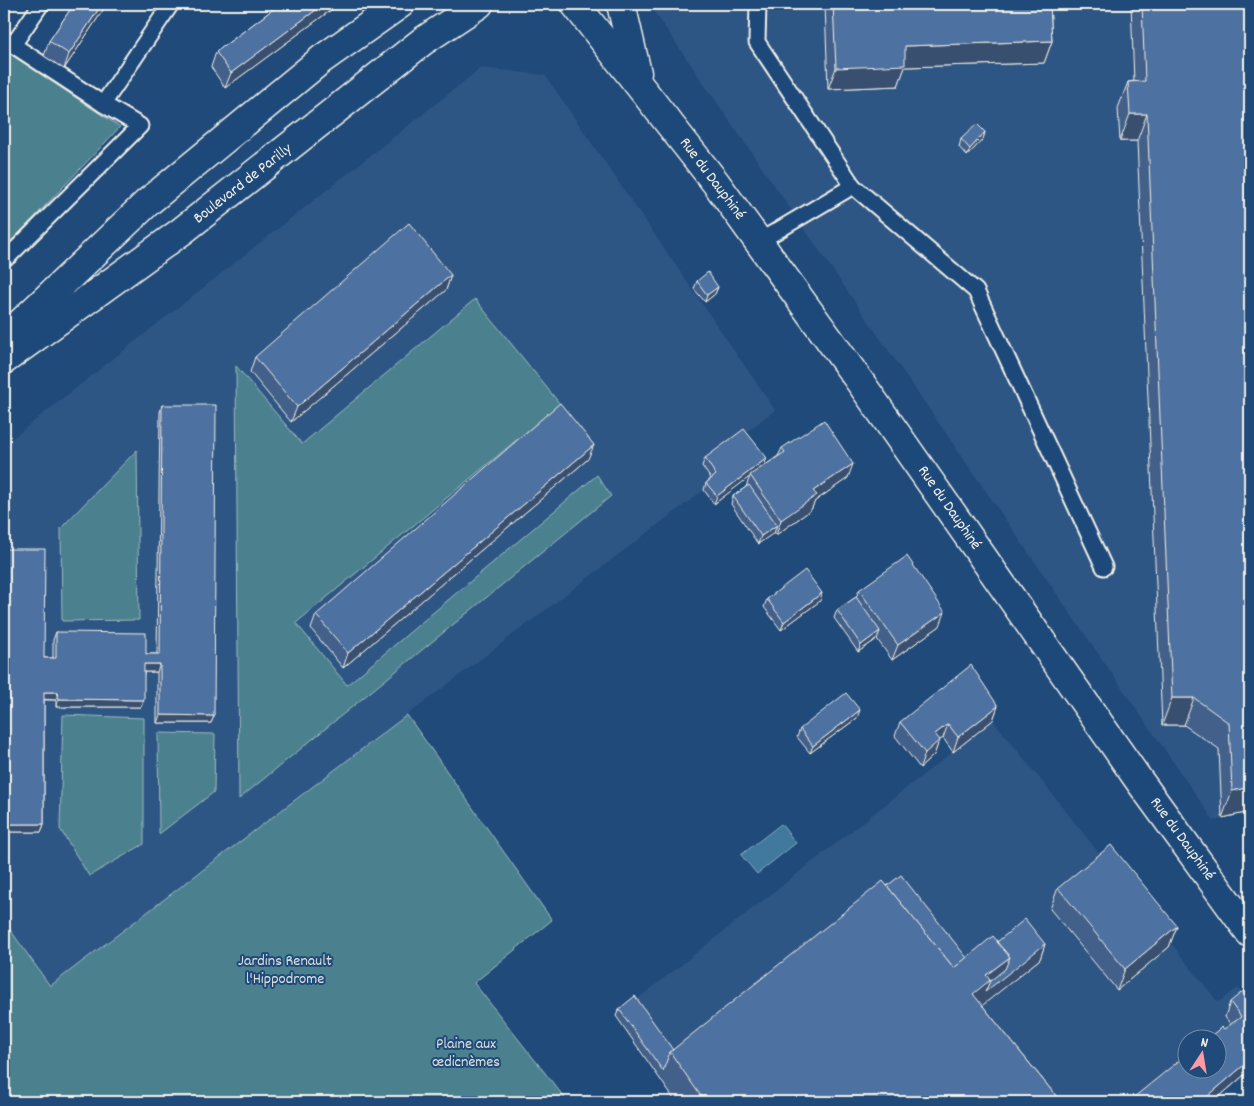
<svg xmlns="http://www.w3.org/2000/svg" width="1254" height="1106" viewBox="0 0 1254 1106" font-family="Dekko,sans-serif">
	<style>
		.built { fill: #2d5685; fill-rule: evenodd }
		.green { fill: #4c818f; stroke: #a0b9bc }
		.water { fill: #41789e; stroke: #89a8bc }
		.lines { fill: none; stroke-linecap: round; stroke-linejoin: round }
		.service-casing { stroke: #f4f1e8; stroke-width: 19 }
		.tertiary-casing { stroke: #f4f1e8; stroke-width: 31 }
		.secondary-casing { stroke: #f4f1e8; stroke-width: 31 }
		.service { stroke: #1f4a7a; stroke-width: 15 }
		.tertiary { stroke: #1f4a7a; stroke-width: 28 }
		.secondary { stroke: #1f4a7a; stroke-width: 28 }
		.wall { fill: #43618a; stroke: #f4f1e8 }
		.shaded-wall { fill: #374f70; stroke: #f4f1e8 }
		.building { fill: #4e71a0; stroke: #f4f1e8 }
		.labels { text-anchor: middle; dominant-baseline: central; stroke-width: 4; stroke-linejoin: round; paint-order: stroke }
		.street-label { font-size: 16px; fill: #f4f1e8; stroke: #1f4a7a }
		.park-label { font-size: 16px; fill: #dbe0db; stroke: #1f4a7a }
	</style>
	<rect width="100%" height="100%" fill="#1f4a7a"/>
	<filter id="ink" filterUnits="userSpaceOnUse"><feTurbulence type="fractalNoise" baseFrequency=".02" numOctaves="2"/><feDisplacementMap in="SourceGraphic" scale="10" xChannelSelector="R" yChannelSelector="G"/><feConvolveMatrix kernelMatrix="1 2 1 2 8 2 1 2 1" color-interpolation-filters="sRGB"/></filter>
	<g filter="url(#ink)">
		<!-- built -->
		<g class="built">
			<path d="M657,4H1250V812L1214,821L655,13Z"/>
			<path d="M481,68L545,75L775,410L702,466L713,483L50,986L4,921V445Z"/>
			<path d="M993,720L1218,1002L1238,988L1250,1004V1072L1215,1102H675L616,1016ZM1186,1038H1216V1068H1186Z"/>
		</g>
		<!-- green -->
		<g class="green">
			<path d="M4,50L120,127L7,246L4,244Z"/>
			<path d="M475,299L560,404L296,623L347,685L597,475L611,496L239,799L236,366L302,444Z"/>
			<path d="M137,450L139,620L62,621L61,528Z"/>
			<path d="M63,715L144,718V844L89,876L60,829Z"/>
			<path d="M407,715L552,920L474,983L568,1102H4V921L50,986Z"/>
			<path d="M158,733L215,734L214,792L159,834Z"/>
		</g>
		<!-- water -->
		<path class="water" d="M781,824L796,843L757,874L741,855Z"/>
		<g class="lines">
			<defs>
				<g id="service">
					<path d="M758,4L757,42L853,186L758,242"/>
					<path d="M4,39L103,104L171,4"/>
					<path d="M13,45L41,4"/>
					<path d="M853,186L976,291L1104,567"/>
					<path d="M4,253L9,256L140,126L103,104"/>
				</g>
				<g id="tertiary">
					<path d="M575,4L716,183L863,386L1138,779L1250,933"/>
					<path d="M621,4L637,73"/>
				</g>
				<g id="secondary">
					<path d="M4,339L148,202L322,59L400,4"/>
					<path d="M4,360L182,231L423,41L479,4"/>
				</g>
			</defs>
			<!-- service casing -->
			<use href="#service" class="service-casing"/>
			<!-- tertiary casing -->
			<use href="#tertiary" class="tertiary-casing"/>
			<!-- secondary casing -->
			<use href="#secondary" class="secondary-casing"/>
			<!-- service -->
			<use href="#service" class="service"/>
			<!-- tertiary -->
			<use href="#tertiary" class="tertiary"/>
			<!-- secondary -->
			<use href="#secondary" class="secondary"/>
		</g>
		<!-- wall -->
		<g class="wall">
			<path d="M74,4H107L64,69L44,56L49,41Z"/>
			<path d="M280,4H339L225,88L211,67L216,52Z"/>
			<path d="M825,4H1050L1052,41L1044,63L905,67L898,86L828,89Z"/>
			<path d="M1131,4H1250V812L1222,818L1219,749L1184,725H1162L1137,141H1120L1118,108L1128,82L1134,81Z"/>
			<path d="M985,132L983,139L967,156L959,147L961,139Z"/>
			<path d="M451,275L446,290L291,422L250,372L255,357Z"/>
			<path d="M697,281L718,287L715,294L705,302L694,289Z"/>
			<path d="M162,405L214,716L211,723H157V672H144L141,707H56V700H44V824L41,832H4V549L44,658H53V640L56,632L146,654H157L160,412Z"/>
			<path d="M782,448L848,478L815,501L811,510L776,535L774,532L758,544L731,504L733,496L746,487L750,476L714,504L704,490L706,483L711,479L702,466L705,458L764,466L757,471L778,456Z"/>
			<path d="M588,459L343,668L311,629L316,615Z"/>
			<path d="M859,590L940,626L892,660L877,639L858,652L834,618L837,610L856,597Z"/>
			<path d="M767,599L820,601L781,630L764,607Z"/>
			<path d="M998,706L993,720L953,752L943,738L939,741L934,755L920,768L895,736L900,722Z"/>
			<path d="M857,718L810,753L797,737L800,729Z"/>
			<path d="M887,886L967,958L997,942L1045,944L1040,959L982,1005L1061,1102H676L616,1016L619,1009L673,1050Z"/>
			<path d="M1058,888L1177,926L1169,947L1117,990L1050,909Z"/>
			<path d="M1250,993V1070L1213,1102H1128L1231,1025L1225,1017L1230,1002Z"/>
		</g>
		<!-- shaded-wall -->
		<g class="shaded-wall">
			<path d="M102,4H107L64,69L69,54Z"/>
			<path d="M324,4H339L225,88L231,73Z"/>
			<path d="M1052,41L1044,63L905,67L898,86L828,89L836,68L905,46Z"/>
			<path d="M1130,114H1147L1137,141H1120Z"/>
			<path d="M985,132L983,139L967,156L970,149Z"/>
			<path d="M451,275L446,290L291,422L297,407Z"/>
			<path d="M718,287L715,294L705,302L707,295Z"/>
			<path d="M594,445L588,459L343,668L348,653Z"/>
			<path d="M767,458L764,466L714,504L717,496Z"/>
			<path d="M853,464L848,478L815,501L811,510L776,535L781,520L813,491Z"/>
			<path d="M777,525L774,533L758,544L761,536Z"/>
			<path d="M822,593L820,601L781,630L784,622Z"/>
			<path d="M945,612L940,626L892,660L898,645Z"/>
			<path d="M880,631L877,639L858,652L861,645Z"/>
			<path d="M144,664H160L157,672H141Z"/>
			<path d="M44,692H58L56,700L41,699Z"/>
			<path d="M1172,698H1194L1184,725H1162Z"/>
			<path d="M59,699L144,700L141,707H56Z"/>
			<path d="M998,706L993,720L953,752L958,737Z"/>
			<path d="M860,710L857,718L810,753L813,746Z"/>
			<path d="M160,715L214,716L211,723H157Z"/>
			<path d="M948,724L943,738L939,741L934,755L920,768L925,753L935,734Z"/>
			<path d="M1250,787V812L1222,818L1232,791Z"/>
			<path d="M4,824H44L41,832H4Z"/>
			<path d="M1177,926L1169,947L1117,990L1125,969Z"/>
			<path d="M1045,944L1040,959L963,1021L973,994L986,975L1010,957Z"/>
			<path d="M1250,1060V1070L1213,1102H1201Z"/>
		</g>
		<!-- building -->
		<g class="building">
			<path d="M74,4H102L69,54L49,41Z"/>
			<path d="M280,4H324L231,73L216,52Z"/>
			<path d="M833,4H1050L1052,41L905,46V65L836,68Z"/>
			<path d="M1142,4H1250V787L1232,791L1229,723L1194,698H1172L1147,114H1130L1128,82L1145,81Z"/>
			<path d="M977,124L985,132L970,149L961,139Z"/>
			<path d="M409,223L451,275L297,407L255,357Z"/>
			<path d="M708,272L718,287L707,295L697,281Z"/>
			<path d="M560,403L594,445L348,653L316,615Z"/>
			<path d="M162,405H216L214,716L160,715V664H144V700L59,699L58,692H44V824H4V549H45L44,658H56V632L146,633V654H160Z"/>
			<path d="M824,420L853,464L813,491L817,495L781,520L750,475L785,452L782,448Z"/>
			<path d="M744,429L767,458L717,496L706,483L716,475L705,458Z"/>
			<path d="M749,485L777,525L761,536L733,496Z"/>
			<path d="M907,556L945,612L898,645L859,590Z"/>
			<path d="M805,570L822,593L784,622L767,599Z"/>
			<path d="M856,597L880,631L861,645L837,610Z"/>
			<path d="M971,665L998,706L958,737L948,724L935,734L940,740L925,753L900,722Z"/>
			<path d="M846,693L860,710L813,746L800,729Z"/>
			<path d="M1111,845L1177,926L1125,969L1058,888Z"/>
			<path d="M901,875L967,958L954,968L887,886Z"/>
			<path d="M883,881L954,968L993,936L1010,957L986,975L990,980L973,994L1061,1102H705L670,1052Z"/>
			<path d="M1025,919L1045,944L985,992L990,981L1005,969L1010,957L997,942Z"/>
			<path d="M1247,988L1250,993V1060L1201,1102H1128L1186,1055V1068H1216V1038H1208L1222,1027L1224,1029L1241,1017L1230,1002Z"/>
			<path d="M635,996L673,1050L670,1052L663,1071L619,1009Z"/>
		</g>
	</g>
	<g class="labels">
		<!-- street labels -->
		<g class="street-label">
			<text transform="translate(712 179) rotate(53)">Rue du Dauphiné</text>
			<text transform="translate(243 184) rotate(-38)">Boulevard de Parilly</text>
			<text transform="translate(949 508) rotate(55)">Rue du Dauphiné</text>
			<text transform="translate(1182 839) rotate(54)">Rue du Dauphiné</text>
		</g>
		<!-- park labels -->
		<g class="park-label">
			<text x="285" y="961">Jardins Renault<tspan x="285" dy="18">l'Hippodrome</tspan></text>
			<text x="466" y="1044">Plaine aux<tspan x="466" dy="18">œdicnèmes</tspan></text>
		</g>
	</g>
	<!-- margin -->
	<rect width="1254" height="1106" fill="none" stroke="#1f4a7a" stroke-width="20"/>
	<rect x="10" y="10" width="1234" height="1086" fill="none" stroke="#f4f1e8" stroke-width="2" filter="url(#ink)"/>
	<!-- north arrow -->
	<g transform="translate(1202 1054) rotate(12)"><circle r="24" fill="#1f4a7a" stroke="#748da6"/>
	<path d="M0-4L9 19L0 12L-9 19Z" fill="#ff9aa2"/>
	<text y="-8" font-size="14" font-weight="bold" text-anchor="middle" fill="#f4f1e8">N</text>
	</g>
</svg>
